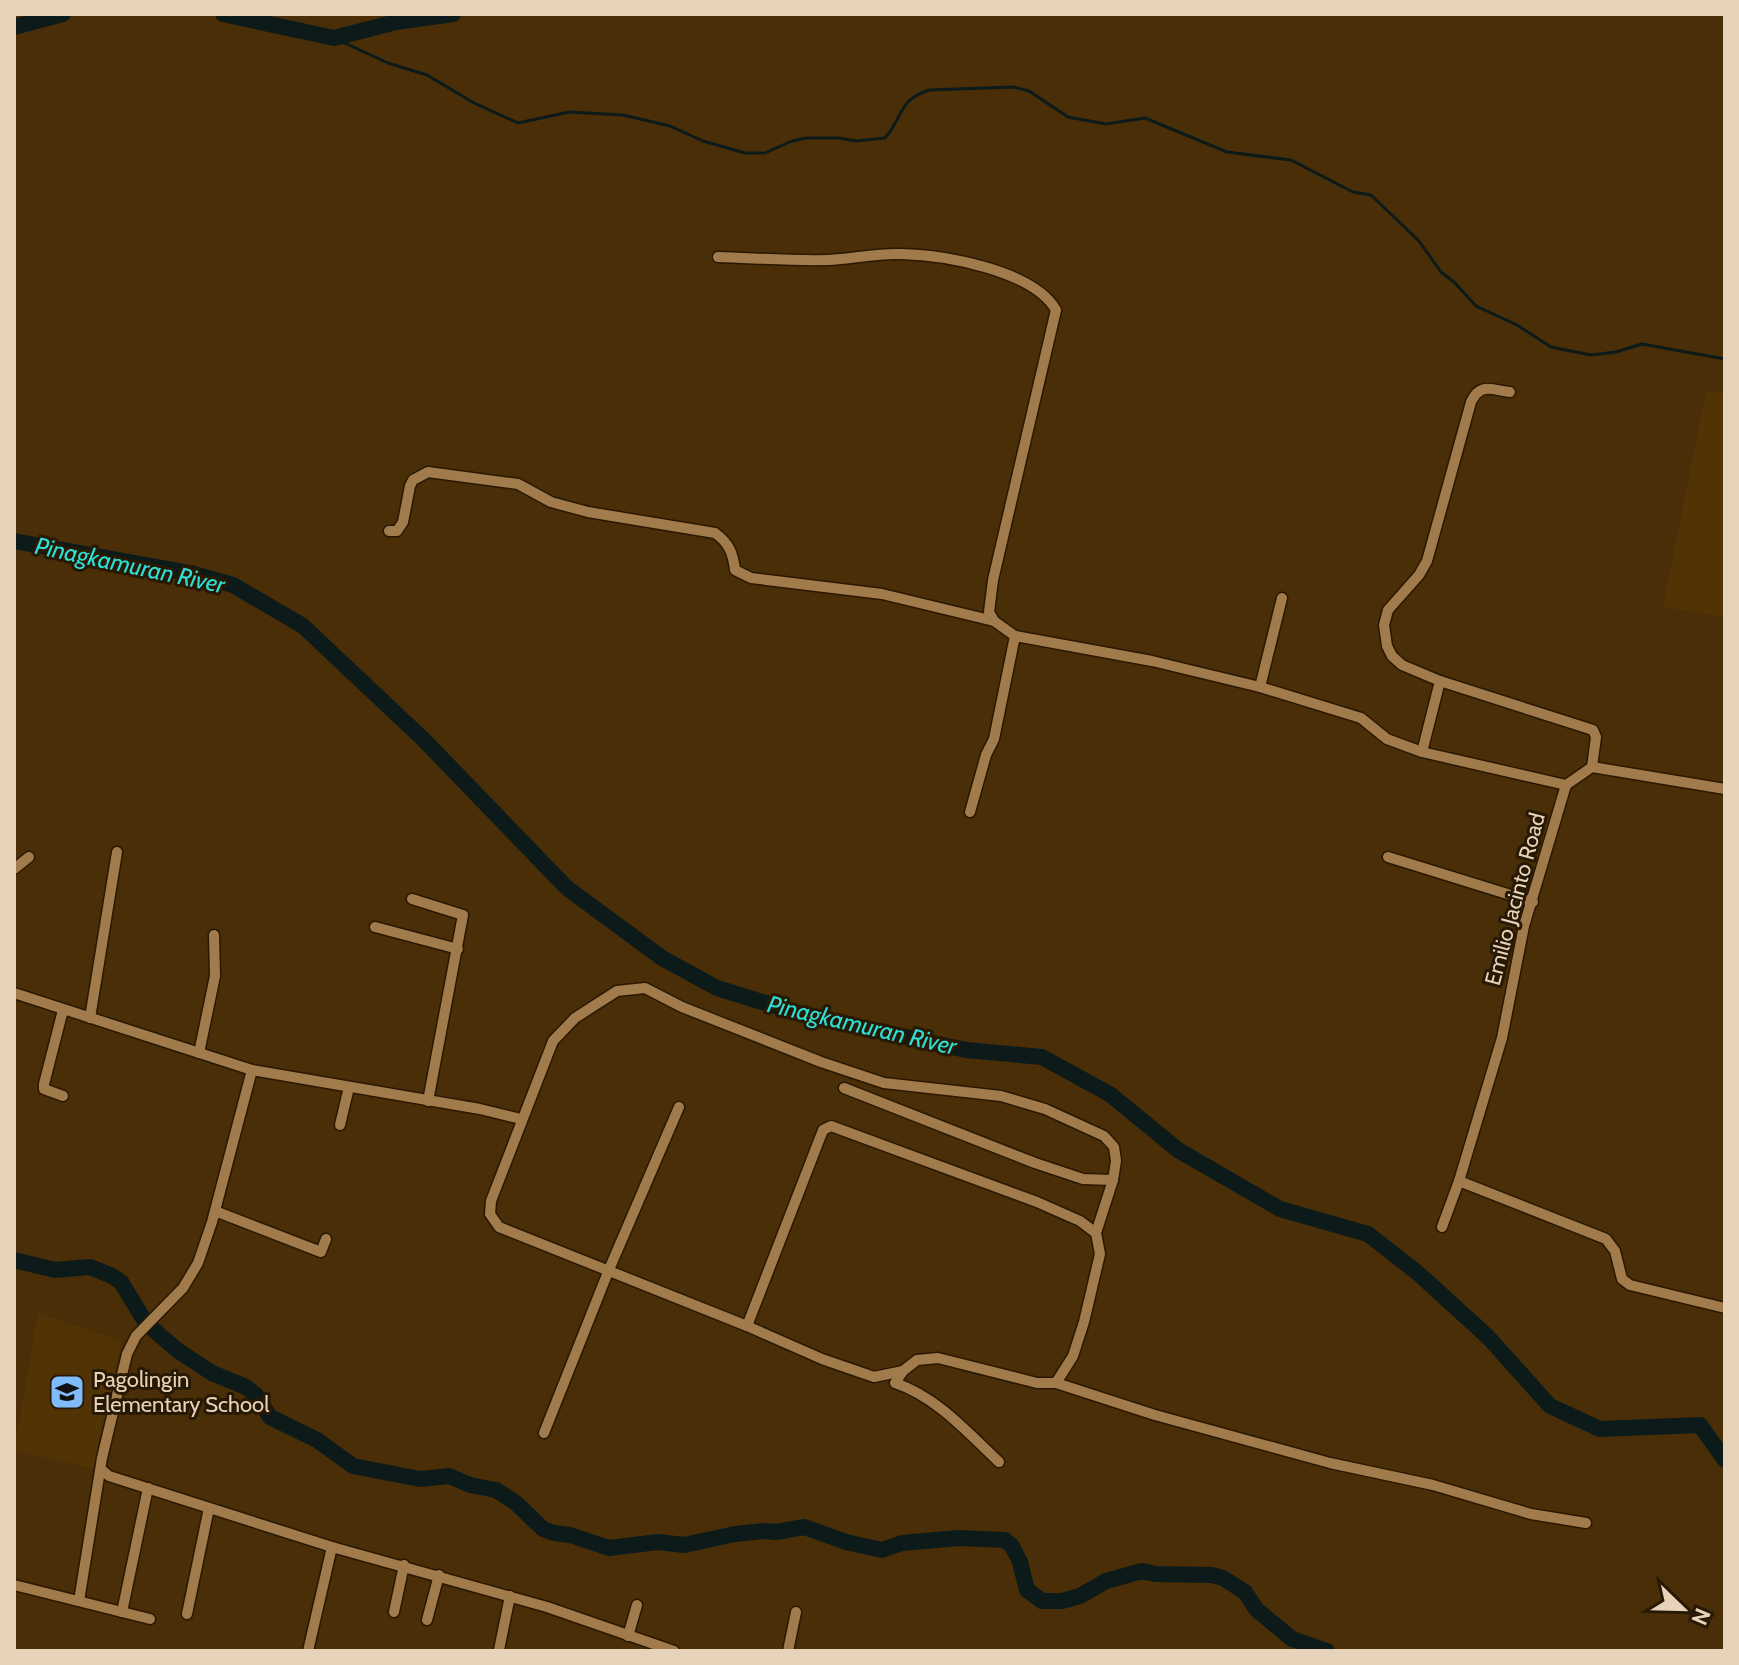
<svg xmlns="http://www.w3.org/2000/svg" width="1739" height="1665" viewBox="0 0 1739 1665" font-family="Cabin,sans-serif">
	<style>
		.built { fill: #523306 }
		.lines { fill: none; stroke-linecap: round; stroke-linejoin: round }
		.stream { stroke: #0c1b1a; stroke-width: 3 }
		.river { stroke: #0c1b1a; stroke-width: 16 }
		.minor-casing { stroke: #2a1801; stroke-width: 13 }
		.minor { stroke: #a17b4c; stroke-width: 10 }
		.labels { text-anchor: middle; dominant-baseline: central; stroke-width: 6; stroke-linejoin: round; paint-order: stroke }
		.street-label { font-size: 22px; fill: #e7d2ba; stroke: #281905 }
		.poi-label { font-size: 22px; fill: #e7d2ba; stroke: #281905; text-anchor: start }
		.water-label { font-size: 24px; font-style: italic; fill: #2cdfd7; stroke: #281905 }
	</style>
	<rect width="100%" height="100%" fill="#492e08"/>
	<!-- built -->
	<g class="built">
		<path d="M1725,390V617L1663,607L1706,393Z"/>
		<path d="M38,1313L121,1341L93,1469L14,1450Z"/>
	</g>
	<g class="lines">
		<!-- stream -->
		<path class="stream" d="M334,38L388,63L427,75L474,103L518,123L569,112L623,115L670,126L703,141L745,153H765L792,141L806,138H839L856,141L885,138C904,116 898,100 929,90L1013,87L1029,91L1068,117L1106,124L1145,118L1227,152L1291,160L1353,192L1371,195L1419,241L1441,272L1455,283L1476,306L1517,325L1551,347L1591,355L1616,352L1642,344L1725,359"/>
		<!-- river -->
		<g class="river">
			<path d="M223,14L334,38L396,22L453,14"/>
			<path d="M14,27L63,14"/>
			<path d="M14,541L190,573L233,585L303,626L424,740L567,888L662,958L717,988L804,1015L966,1050L1042,1057L1111,1095L1178,1150L1280,1209L1368,1234L1419,1274L1488,1337L1550,1406L1600,1429L1700,1425L1725,1460"/>
			<path d="M14,1260L55,1270L90,1267L112,1276L121,1282L146,1323L177,1350L212,1373L246,1387L256,1395L270,1417L317,1440L353,1466L420,1479L449,1476L470,1485L496,1490L516,1503L543,1529L554,1533L570,1535L609,1548L658,1542L684,1545L735,1534L764,1531L776,1532L804,1527L846,1542L882,1550L902,1543L959,1538L1005,1540L1012,1546L1020,1562L1027,1590L1042,1601H1062L1080,1596L1106,1581L1142,1571L1155,1574L1212,1575L1223,1578L1245,1592L1256,1609L1292,1639L1327,1651"/>
		</g>
		<defs>
			<g id="minor">
				<path d="M718,257C754,258 791,261 828,260C852,259 877,253 901,254C944,255 1033,270 1056,310L993,580L989,612L994,621L1015,636L1152,661L1260,687L1361,718L1387,739L1422,752L1566,785"/>
				<path d="M1510,392C1492,390 1480,382 1471,402L1427,561L1419,575L1388,610L1384,625L1387,646L1392,656L1402,665L1440,681L1593,730L1596,737L1592,767"/>
				<path d="M389,531H397L403,522L410,486L413,480L428,472L518,484L551,502L588,512L715,533C729,543 733,553 735,570L751,578L882,594L994,621"/>
				<path d="M1260,687L1282,598"/>
				<path d="M1422,752L1440,681"/>
				<path d="M970,812L986,755L994,739L1015,636"/>
				<path d="M1388,857L1533,902"/>
				<path d="M14,869L29,857"/>
				<path d="M412,899L463,915L428,1101"/>
				<path d="M375,927L458,949"/>
				<path d="M14,993L252,1070L480,1109L521,1119"/>
				<path d="M90,1018L117,852"/>
				<path d="M199,1053L215,976L214,935"/>
				<path d="M844,1088L1035,1163L1083,1179L1113,1180"/>
				<path d="M63,1096L44,1089V1084L63,1010"/>
				<path d="M340,1125L349,1087"/>
				<path d="M1459,1181L1606,1239L1615,1251L1622,1279L1630,1285L1725,1308"/>
				<path d="M215,1211L321,1252L326,1239"/>
				<path d="M1442,1227L1459,1181L1502,1038L1524,926L1566,785L1592,767L1725,789"/>
				<path d="M747,1326L823,1130L831,1126L1037,1202L1080,1221L1096,1233"/>
				<path d="M903,1371L895,1383C937,1397 968,1433 999,1462"/>
				<path d="M1056,1383L1073,1356L1084,1322L1100,1254L1096,1233L1113,1180L1116,1161L1114,1147L1104,1136L1045,1109L1001,1096L884,1083L821,1062L682,1007L645,988L617,991L575,1018L553,1041L491,1201L490,1214L499,1227L747,1326L822,1359L874,1377L903,1371L917,1360L938,1358L1037,1383H1056L1155,1415L1330,1463L1433,1485L1531,1514L1586,1523"/>
				<path d="M544,1433L608,1272L679,1107"/>
				<path d="M102,1470L109,1476L332,1547L547,1607L674,1651"/>
				<path d="M14,1585L150,1619"/>
				<path d="M79,1601L102,1458L127,1354L136,1336L183,1288L198,1263L212,1222L252,1070"/>
				<path d="M122,1612L148,1488"/>
				<path d="M394,1612L404,1565"/>
				<path d="M187,1614L209,1508"/>
				<path d="M427,1620L439,1575"/>
				<path d="M628,1636L637,1605"/>
				<path d="M499,1650L510,1596"/>
				<path d="M308,1651L332,1547"/>
				<path d="M788,1651L796,1612"/>
			</g>
		</defs>
		<!-- minor casing -->
		<use href="#minor" class="minor-casing"/>
		<!-- minor -->
		<use href="#minor" class="minor"/>
	</g>
	<!-- icons -->
	<defs>
		<symbol id="school-square" viewBox="-11 -11 22 22"><rect x="-9" y="-9" width="18" height="18" rx="4" fill="#81bcfa" stroke="#281905"/><path d="M0-5L7-2L0 1L-7-2ZM-4 1L0 2.5L4 1V4Q0 6-4 4Z" fill="#111"/></symbol>
	</defs>
	<g fill-rule="evenodd">
		<use href="#school-square" x="47" y="1372" width="40" height="40"/>
	</g>
	<g class="labels">
		<!-- street labels -->
		<g class="street-label">
			<text transform="translate(1515 899) rotate(-75)">Emilio Jacinto Road</text>
		</g>
		<!-- poi labels -->
		<g class="poi-label">
			<text x="93" y="1379">Pagolingin<tspan x="93" dy="25">Elementary School</tspan></text>
		</g>
		<!-- water labels -->
		<g class="water-label">
			<text transform="translate(130 565) rotate(12)">Pinagkamuran River</text>
			<text transform="translate(862 1025) rotate(13)">Pinagkamuran River</text>
		</g>
	</g>
	<!-- border -->
	<rect width="1739" height="1665" fill="none" stroke="#e7d2ba" stroke-width="32"/>
	<!-- north arrow -->
	<g transform="translate(1683 1609) rotate(113)" stroke="#281905" stroke-width="6" paint-order="stroke">
	<path d="M0-6L14 30L0 20L-14 30Z" fill="#e7d2ba"/>
	<text y="-12" font-size="22" font-weight="bold" text-anchor="middle" fill="#e7d2ba">N</text>
	</g>
</svg>
